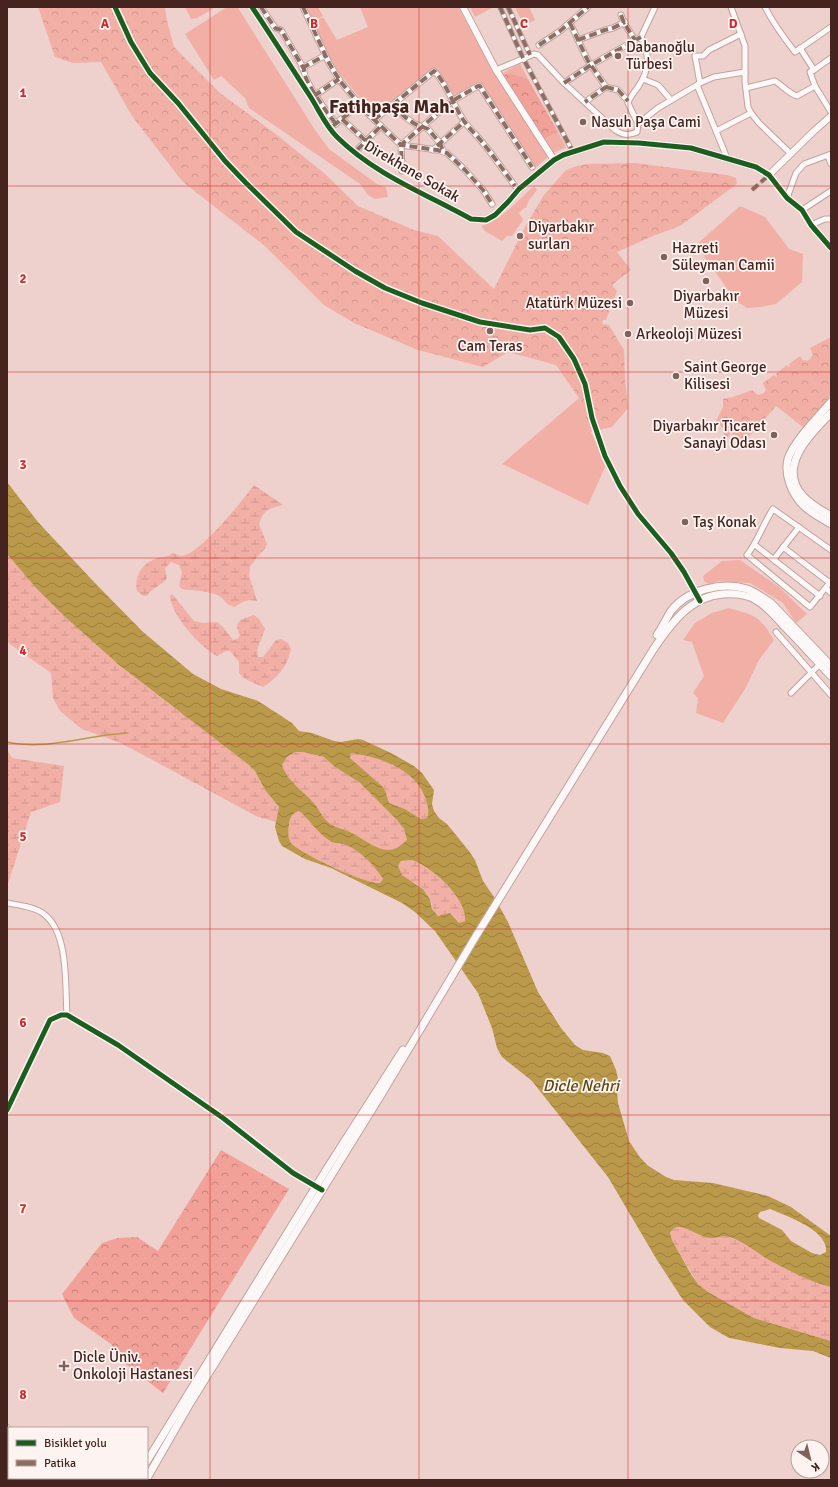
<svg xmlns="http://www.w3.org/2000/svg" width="838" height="1487" viewBox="0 0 838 1487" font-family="Signika,sans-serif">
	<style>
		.green { fill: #f1afa6 }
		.forest { fill: url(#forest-crowns) }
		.wetland { fill: url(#wetland-marsh) }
		.park { fill: url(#park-crowns) }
		.water { fill: url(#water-waves); fill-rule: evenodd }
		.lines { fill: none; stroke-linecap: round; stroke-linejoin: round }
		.stream { stroke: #bb994a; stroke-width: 1.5 }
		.pedestrian-tunnel { stroke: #ccaea9; stroke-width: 3.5; stroke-dasharray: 3.5 2; stroke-linecap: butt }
		.pedestrian-casing { stroke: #c0a39f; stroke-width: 5.5 }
		.minor-casing { stroke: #c0a39f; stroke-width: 7 }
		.tertiary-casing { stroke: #c0a39f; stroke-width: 8 }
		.secondary-casing { stroke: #c0a39f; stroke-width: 9 }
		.pedestrian { stroke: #fcf8f7; stroke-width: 3.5 }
		.minor { stroke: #fcf8f7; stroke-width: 5 }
		.tertiary { stroke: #fcf8f7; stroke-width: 6 }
		.secondary { stroke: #fcf8f7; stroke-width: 7 }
		.quiet { stroke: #8d6e63; stroke-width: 4; stroke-dasharray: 8 4; stroke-linecap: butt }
		.cycleway-casing { stroke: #fdf4f2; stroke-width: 8 }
		.cycleway { stroke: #1b5e20; stroke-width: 5 }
		.grid { fill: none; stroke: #d62828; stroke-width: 1; stroke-opacity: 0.55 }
		.poi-dot { fill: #80615c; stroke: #fdf4f2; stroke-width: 1.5 }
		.labels { text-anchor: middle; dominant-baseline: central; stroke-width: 3.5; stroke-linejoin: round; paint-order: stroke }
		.poi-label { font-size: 15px; fill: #45241f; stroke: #fdf4f2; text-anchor: start }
		.street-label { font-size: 15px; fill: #45241f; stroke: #fdf4f2 }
		.water-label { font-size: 16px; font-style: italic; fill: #5c4a15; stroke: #fdf4f2 }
		.district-label { font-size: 19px; font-weight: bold; fill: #45241f; stroke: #fdf4f2 }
		.grid-label { font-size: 13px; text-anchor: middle; font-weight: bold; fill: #d62828; stroke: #fdf4f2; stroke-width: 3.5; stroke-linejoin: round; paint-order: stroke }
	</style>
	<defs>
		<pattern id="forest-crowns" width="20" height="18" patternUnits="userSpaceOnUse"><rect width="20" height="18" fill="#f1a197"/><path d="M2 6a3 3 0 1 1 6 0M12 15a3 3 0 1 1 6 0" fill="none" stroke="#c5837b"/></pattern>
		<pattern id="wetland-marsh" width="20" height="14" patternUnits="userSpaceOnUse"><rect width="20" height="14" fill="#f1afa6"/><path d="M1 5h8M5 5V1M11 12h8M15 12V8" fill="none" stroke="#d0968e"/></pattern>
		<pattern id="park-crowns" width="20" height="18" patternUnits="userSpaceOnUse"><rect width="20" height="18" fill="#f1afa6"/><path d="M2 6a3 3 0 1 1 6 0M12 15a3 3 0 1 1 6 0" fill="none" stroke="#d0968e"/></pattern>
		<pattern id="water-waves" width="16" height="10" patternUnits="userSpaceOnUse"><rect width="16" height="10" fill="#bb994a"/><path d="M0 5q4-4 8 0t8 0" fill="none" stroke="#9a7d3d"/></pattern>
	</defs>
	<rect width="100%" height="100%" fill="#eed1cc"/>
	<!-- green -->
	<g class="green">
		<path d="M185,7H216L197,18L191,19Z"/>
		<path d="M227,7L238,8L315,130L329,149L377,184L386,187L388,197L375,199L368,195L360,184L249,108L245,98L221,76L214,80L185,34Z"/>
		<path d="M307,7H318L323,16L313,21Z"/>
		<path d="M360,7H458L494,72L548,157L535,168L481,83L455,96L435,68L376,117L330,62L313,22L323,17L337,40L368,27Z"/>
		<path d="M470,7H494L475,17Z"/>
		<path d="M515,7H529L535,20L524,26Z"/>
		<path d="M520,63L528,79L510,73L504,75L503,73Z"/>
		<path d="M558,132L566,147L553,153L544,139Z"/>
		<path d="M534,186L537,190L529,200L526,208H524L519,213L523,220L512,236H507L502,241L485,231L481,226C502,220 518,200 534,186Z"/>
		<path d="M740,206L765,217L789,249L803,254L802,282L776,304L760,307L747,308L736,301L696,245Z"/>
		<path d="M579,398L591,432L606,465L588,505L502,464Z"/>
		<path d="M740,560L779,587L807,614L796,623L783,603L750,583L718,581L709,584L704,581L703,576L722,561Z"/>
		<path d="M729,608C756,616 759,615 774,640L759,660L745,689L723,723L696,713L698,698L693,693L704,676L692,642L683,640L695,623L712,613Z"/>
	</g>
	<!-- forest -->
	<g class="forest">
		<path d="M510,73L528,79L558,132L544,139L504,75Z"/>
		<path d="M221,1150L289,1189L163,1393L123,1362L111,1344L74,1318L62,1294L102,1243L117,1238L137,1237L158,1251Z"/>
	</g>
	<!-- wetland -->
	<g class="wetland">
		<path d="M254,485L283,505C268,509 264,509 259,524L267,544L264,550L257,557L250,567L249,575L257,601C247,599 243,601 235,607C224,604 227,601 219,596C209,590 193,591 182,589L179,586L182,572L179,565L171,562L165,568L167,578C162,586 152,587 147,596H143L137,591C134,578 141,564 155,559C163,556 166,558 173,553C176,554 179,556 182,556C199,555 243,500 254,485Z"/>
		<path d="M7,554L36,588L64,616L119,665L249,765L255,771L265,790L279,807L278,815L276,822L258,817L121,743L82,729L60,711L53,698L51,673L7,642Z"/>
		<path d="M172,594L194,621L203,623L217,622L223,627L233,640L238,639L240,635C232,621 242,619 254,615L259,619L265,629L257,650L258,657H263L276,640L281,639L288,643L291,649C288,665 278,678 263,687L245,679L239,673V662L230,651H226L217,656C199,646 172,616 170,596Z"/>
		<path d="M7,749L12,758L64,766L60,802L31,812L7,887Z"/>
		<path d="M295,752H303L324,757L335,767L359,782L396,819L404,829L407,840C401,845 396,850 388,850C374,849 363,838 350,832C342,828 334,828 328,822C321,816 319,808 313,802C302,791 287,781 282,765L287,757Z"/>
		<path d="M351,753C379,757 414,767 425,797C427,804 430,811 427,818L421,819L405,809L389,803L385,790L383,787L350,758Z"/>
		<path d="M299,811C310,820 317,833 330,841C334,844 340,843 345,844C360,850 374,865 383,879L380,883C365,884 301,854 291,843C288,839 288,830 289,825C289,819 292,813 299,811Z"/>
		<path d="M412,860C432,867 467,898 465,921L460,923L451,914L440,916C431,912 433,908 431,901C430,897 425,891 422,888C414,879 401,882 398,866L401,861Z"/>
		<path d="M678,1227H685L696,1234L712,1238L727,1236L741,1242L769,1259L793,1272L824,1285L831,1287V1341L754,1318L708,1292L698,1284L672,1240L670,1233L672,1230Z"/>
	</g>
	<!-- park -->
	<g class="park">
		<path d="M38,7H165L167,21L174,47L220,93L277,135L324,173L358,206L414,230L438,236L494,289L526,225L544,195L566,170L577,166L588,164L635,163L727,175L736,178L737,184L680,226L653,236L617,252L631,270L612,285L617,291L606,320H603L602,324L609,325L624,350L625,379L628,408L612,427L591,432L579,398L556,365L508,352L483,367L418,350L354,323L324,305L266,247L182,181L132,116L101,62L73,63L55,57Z"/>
		<path d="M831,337V395L804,428L776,406L744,442L731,433L728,437L723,434L726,430L719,425L715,428L713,427L723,407V399L733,397L752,390L758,395L764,393L766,390L763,383L774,375L776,377L777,376L776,374L787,365L788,367L790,366L789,364L800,356L803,360L807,361L810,359L813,355L810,348Z"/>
	</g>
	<!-- water -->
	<path class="water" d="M7,482L38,522L94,582L142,631L193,674L221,689L258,701L292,723L299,731L312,733L334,741L341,742L358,739L363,740L391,753L414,766L422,773L434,790L432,804L434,811L439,818L447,824L469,851L475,860L483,881L494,897L508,922L538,992L561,1028L575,1045L583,1050L603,1053L610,1056L616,1070L618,1079L617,1091L618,1103L629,1141L639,1156L647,1165L666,1177L674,1180L713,1183L768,1196L791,1207L831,1236V1287C810,1282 788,1270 769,1260C756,1252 744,1242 730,1237C724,1235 718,1238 712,1238C708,1238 703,1236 700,1235C690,1232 678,1220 670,1233L672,1240L691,1274L698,1284L708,1292L754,1318L831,1341V1358L813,1351L780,1348L729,1338L710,1327L683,1300L657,1260L608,1177L532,1081L502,1057L497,1048L492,1028L478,993L435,931L415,912L402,903L331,868L305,859L282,846L279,841L275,827L279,807L265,790L255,771L249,765L119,665L64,616L36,588L7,554ZM295,752H303L324,757L335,767L359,782L396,819L404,829L407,840C401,845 396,850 388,850C374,849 363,838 350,832C342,828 334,828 328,822C321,816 319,808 313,802C302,790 287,781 282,765L287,757ZM351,753C379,757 414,768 425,797C427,804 430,811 427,818L421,819L405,809L389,803L385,790L383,787L350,758ZM299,811C310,820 317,833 330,841C334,844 340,843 344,844C360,850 374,865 383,879L380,883C365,884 301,854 291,843C288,839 288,830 289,825C289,819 292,813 299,811ZM412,860C432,867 467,898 465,921L459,923L450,913L438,916L432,909L430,899L423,889L402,875L398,866L401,861ZM770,1209C786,1216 829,1230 826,1252L820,1255L812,1253L791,1241L782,1230L759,1218L758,1215L760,1212Z"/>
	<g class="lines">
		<!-- stream -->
		<path class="stream" d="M7,742C47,751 87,735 127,733"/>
		<!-- pedestrian-tunnel -->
		<path class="pedestrian-tunnel" d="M752,190L769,175"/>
		<defs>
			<g id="pedestrian">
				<path d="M500,7L523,58L573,152"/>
				<path d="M508,7L530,55"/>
			</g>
			<g id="minor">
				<path d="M115,7L131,42L150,73L178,103L225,161L246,183L296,232L355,271L385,288L422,303L480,322L530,330L545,328L559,337L574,359L585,384L592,418L605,456L620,486L638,514L671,553L684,572L700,601"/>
				<path d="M261,7L275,28L281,30L304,69C302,79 328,114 336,124"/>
				<path d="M303,7L329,63L340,81L365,111L401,145L437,150L447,153L465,170L483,190L492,204"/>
				<path d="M765,7C773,23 784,38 795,52L831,27"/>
				<path d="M621,15L624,23L635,40"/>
				<path d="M570,23L588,61L606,87L585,102"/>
				<path d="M578,40L605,30L613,28L625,22"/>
				<path d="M539,45L560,31L588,7"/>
				<path d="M800,48L814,70L831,58"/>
				<path d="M302,68L324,56"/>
				<path d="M496,70L534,54L538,55L564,83L615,130C623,135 628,136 637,132L638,124L658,108L697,85"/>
				<path d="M814,70L810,72L815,86L831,112"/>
				<path d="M643,79L658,85L671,100"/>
				<path d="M564,83L591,65L641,37"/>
				<path d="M700,83L714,77L745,72"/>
				<path d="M606,87L618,90L628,101"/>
				<path d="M746,88L775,81C783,86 788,93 797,96L815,86"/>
				<path d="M314,96L339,79"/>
				<path d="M393,105L405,117L415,124L428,129L440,143L443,151"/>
				<path d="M751,113L759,123L790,153"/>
				<path d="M342,119L366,141"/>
				<path d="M374,120L434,71C445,81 455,108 464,121C471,131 479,137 486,147C496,159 505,173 515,186"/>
				<path d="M638,124L628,103C630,97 634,92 638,87C650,69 650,55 641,37L655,7"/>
				<path d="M334,125L360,104"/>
				<path d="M716,131L697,85L700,83L695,56H703L709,50L741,34"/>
				<path d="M357,150L381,126"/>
				<path d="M433,150L464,122"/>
				<path d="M828,156L831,164"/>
				<path d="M727,158L716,131L751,113L748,107L745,82V46L731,7"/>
				<path d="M402,171L401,145L452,101L478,86H480L483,91L532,167"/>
				<path d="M769,175L787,198L802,210L811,225L831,248"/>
				<path d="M787,198L796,173L804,164L831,154"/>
				<path d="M802,210L831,191"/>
				<path d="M811,225L825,219H831"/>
				<path d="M755,545L820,596"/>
				<path d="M783,547L830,583"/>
				<path d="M831,550L773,509C763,524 758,541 747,555L810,607L831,581"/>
				<path d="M774,559L799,527"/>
				<path d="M826,588L831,593"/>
				<path d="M776,632L831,695"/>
				<path d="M791,693L820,664"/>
				<path d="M7,903C18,905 37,907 45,915C69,934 65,987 67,1015"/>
				<path d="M7,1110L50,1020L61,1015H67L118,1045L223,1118L293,1173L318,1187"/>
			</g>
			<g id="tertiary">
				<path d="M252,7C272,37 291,67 310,96C319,110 325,125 337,137C374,174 426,194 471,219L486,220L495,215L508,202L519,189L554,160L563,155L604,142L639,143L691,148L756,167L769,175L814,131L831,116"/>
				<path d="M463,7L496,70L554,160"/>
				<path d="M7,1428L9,1430"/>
				<path d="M7,1442L9,1444"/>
				<path d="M67,1478L70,1480"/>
				<path d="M84,1478L87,1480"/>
			</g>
			<g id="secondary">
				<path d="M831,402C819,416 793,442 788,459C784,475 792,494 803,505C811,513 821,518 831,524"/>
				<path d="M831,413C811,433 776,467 803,496C811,505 821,510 831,516"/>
				<path d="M657,635C662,628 666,619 671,611C687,590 722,581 747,589C756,592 763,598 771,603L831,666"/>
				<path d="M147,1461L328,1167L403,1050"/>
				<path d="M147,1478L189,1405L381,1095L476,936L653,650C673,620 695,590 736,594C743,595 751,596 756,600C767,606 775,616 783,625C799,641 815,659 831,676"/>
				<path d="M134,1480L136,1478"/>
			</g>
		</defs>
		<!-- pedestrian casing -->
		<use href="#pedestrian" class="pedestrian-casing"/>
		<!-- minor casing -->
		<use href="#minor" class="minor-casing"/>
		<!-- tertiary casing -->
		<use href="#tertiary" class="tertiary-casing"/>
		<!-- secondary casing -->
		<use href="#secondary" class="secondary-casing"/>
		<!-- pedestrian -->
		<use href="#pedestrian" class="pedestrian"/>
		<!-- minor -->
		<use href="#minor" class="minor"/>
		<!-- tertiary -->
		<use href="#tertiary" class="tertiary"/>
		<!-- secondary -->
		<use href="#secondary" class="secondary"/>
		<!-- quiet -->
		<g class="quiet">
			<path d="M261,7L275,28L281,30L304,69C302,79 328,114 336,124"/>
			<path d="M303,7L329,63L340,81L365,111L401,145L437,150L447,153L465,170L483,190L492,204"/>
			<path d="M500,7L523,58L573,152"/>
			<path d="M508,7L530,55"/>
			<path d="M621,15L624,23L635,40"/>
			<path d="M570,23L588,61L606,87L585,102"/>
			<path d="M578,40L605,30L613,28L625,22"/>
			<path d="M539,45L560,31L588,7"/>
			<path d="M302,68L324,56"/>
			<path d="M564,83L591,65L641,37"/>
			<path d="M606,87L618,90L628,101"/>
			<path d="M314,96L339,79"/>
			<path d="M393,105L405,117L415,124L428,129L440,143L443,151"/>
			<path d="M342,119L366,141"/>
			<path d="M374,120L434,71C445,81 455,108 464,121C471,131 479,137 486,147C496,159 505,173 515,186"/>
			<path d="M333,126L360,104"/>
			<path d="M437,146L464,122"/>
			<path d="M357,150L381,126"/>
			<path d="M402,171L401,145L452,101L478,86H480L483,91L532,167"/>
			<path d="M752,190L769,175"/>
		</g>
		<defs>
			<g id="cycleway">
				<path d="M115,7L131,42L150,73L178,103L225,161L246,183L296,232L355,271L385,288L422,303L480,322L530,330L545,328L559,337L574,359L585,384L592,418L605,456L620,486L638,514L671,553L684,572L700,601"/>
				<path d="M252,7C272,37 291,67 310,96C319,110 325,125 337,137C374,174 426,194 471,219L486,220L495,215L508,202L519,189L554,160L563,155L604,142L639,143L691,148L756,167L769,175L787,198L802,210L811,225L831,248"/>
				<path d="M7,1110L50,1020L61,1015H67L118,1045L223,1118L293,1173L322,1190"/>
			</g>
		</defs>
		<!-- cycleway casing -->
		<use href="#cycleway" class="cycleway-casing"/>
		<!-- cycleway -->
		<use href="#cycleway" class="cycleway"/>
	</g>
	<!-- grid -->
	<path class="grid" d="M210,7V1480M419,7V1480M628,7V1480M7,186H831M7,372H831M7,558H831M7,744H831M7,929H831M7,1115H831M7,1301H831"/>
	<!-- markers -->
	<g class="poi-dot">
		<circle cx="618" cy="56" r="4"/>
		<circle cx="583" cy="122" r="4"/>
		<circle cx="520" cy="236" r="4"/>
		<circle cx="664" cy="257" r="4"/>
		<circle cx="706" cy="281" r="4"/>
		<circle cx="630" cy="303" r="4"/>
		<circle cx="490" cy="331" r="4"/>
		<circle cx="628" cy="334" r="4"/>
		<circle cx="676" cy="376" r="4"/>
		<circle cx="774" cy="435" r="4"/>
		<circle cx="685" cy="522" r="4"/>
		<path d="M62 1360h4v4h4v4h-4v4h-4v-4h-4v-4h4z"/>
	</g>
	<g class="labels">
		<!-- poi labels -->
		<g class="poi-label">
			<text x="626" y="47">Dabanoğlu<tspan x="626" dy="17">Türbesi</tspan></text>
			<text x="591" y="122">Nasuh Paşa Cami</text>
			<text x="528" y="227">Diyarbakır<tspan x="528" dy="17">surları</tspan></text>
			<text x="672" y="248">Hazreti<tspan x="672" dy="17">Süleyman Camii</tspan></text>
			<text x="706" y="296" text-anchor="middle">Diyarbakır<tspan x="706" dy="17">Müzesi</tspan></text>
			<text x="622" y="303" text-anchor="end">Atatürk Müzesi</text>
			<text x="636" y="334">Arkeoloji Müzesi</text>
			<text x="490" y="346" text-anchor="middle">Cam Teras</text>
			<text x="684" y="367">Saint George<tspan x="684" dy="17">Kilisesi</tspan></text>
			<text x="766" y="426" text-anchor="end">Diyarbakır Ticaret<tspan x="766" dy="17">Sanayi Odası</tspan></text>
			<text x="693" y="522">Taş Konak</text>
			<text x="73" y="1357">Dicle Üniv.<tspan x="73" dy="17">Onkoloji Hastanesi</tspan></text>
		</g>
		<!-- street labels -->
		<g class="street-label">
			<text transform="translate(412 171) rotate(30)">Direkhane Sokak</text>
		</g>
		<!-- water labels -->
		<g class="water-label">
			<text x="581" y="1086">Dicle Nehri</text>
		</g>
		<!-- district labels -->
		<g class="district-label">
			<text x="392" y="107">Fatihpaşa Mah.</text>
		</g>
	</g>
	<g class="grid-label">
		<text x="105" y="28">A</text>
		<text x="314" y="28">B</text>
		<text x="524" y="28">C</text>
		<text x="733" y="28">D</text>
		<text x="23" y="97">1</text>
		<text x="23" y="283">2</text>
		<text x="23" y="469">3</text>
		<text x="23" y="655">4</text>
		<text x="23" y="841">5</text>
		<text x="23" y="1027">6</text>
		<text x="23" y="1213">7</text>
		<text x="23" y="1399">8</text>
	</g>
	<!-- border -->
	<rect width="838" height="1487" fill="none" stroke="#45241f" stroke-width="16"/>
	<!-- legend -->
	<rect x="8" y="1427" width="140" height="52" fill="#fdf4f2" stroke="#b3a19e"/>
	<rect x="16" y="1440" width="20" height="6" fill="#1b5e20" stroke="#b3a19e"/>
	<text x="44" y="1447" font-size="12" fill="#45241f">Bisiklet yolu</text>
	<rect x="16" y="1460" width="20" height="6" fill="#8d6e63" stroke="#b3a19e"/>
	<text x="44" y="1467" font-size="12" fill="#45241f">Patika</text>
	<!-- north arrow -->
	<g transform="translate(810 1459) rotate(145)"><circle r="19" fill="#fdf4f2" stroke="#b3a19e"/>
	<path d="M0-3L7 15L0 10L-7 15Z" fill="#80615c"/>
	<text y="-6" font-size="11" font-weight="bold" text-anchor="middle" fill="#45241f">K</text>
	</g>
</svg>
